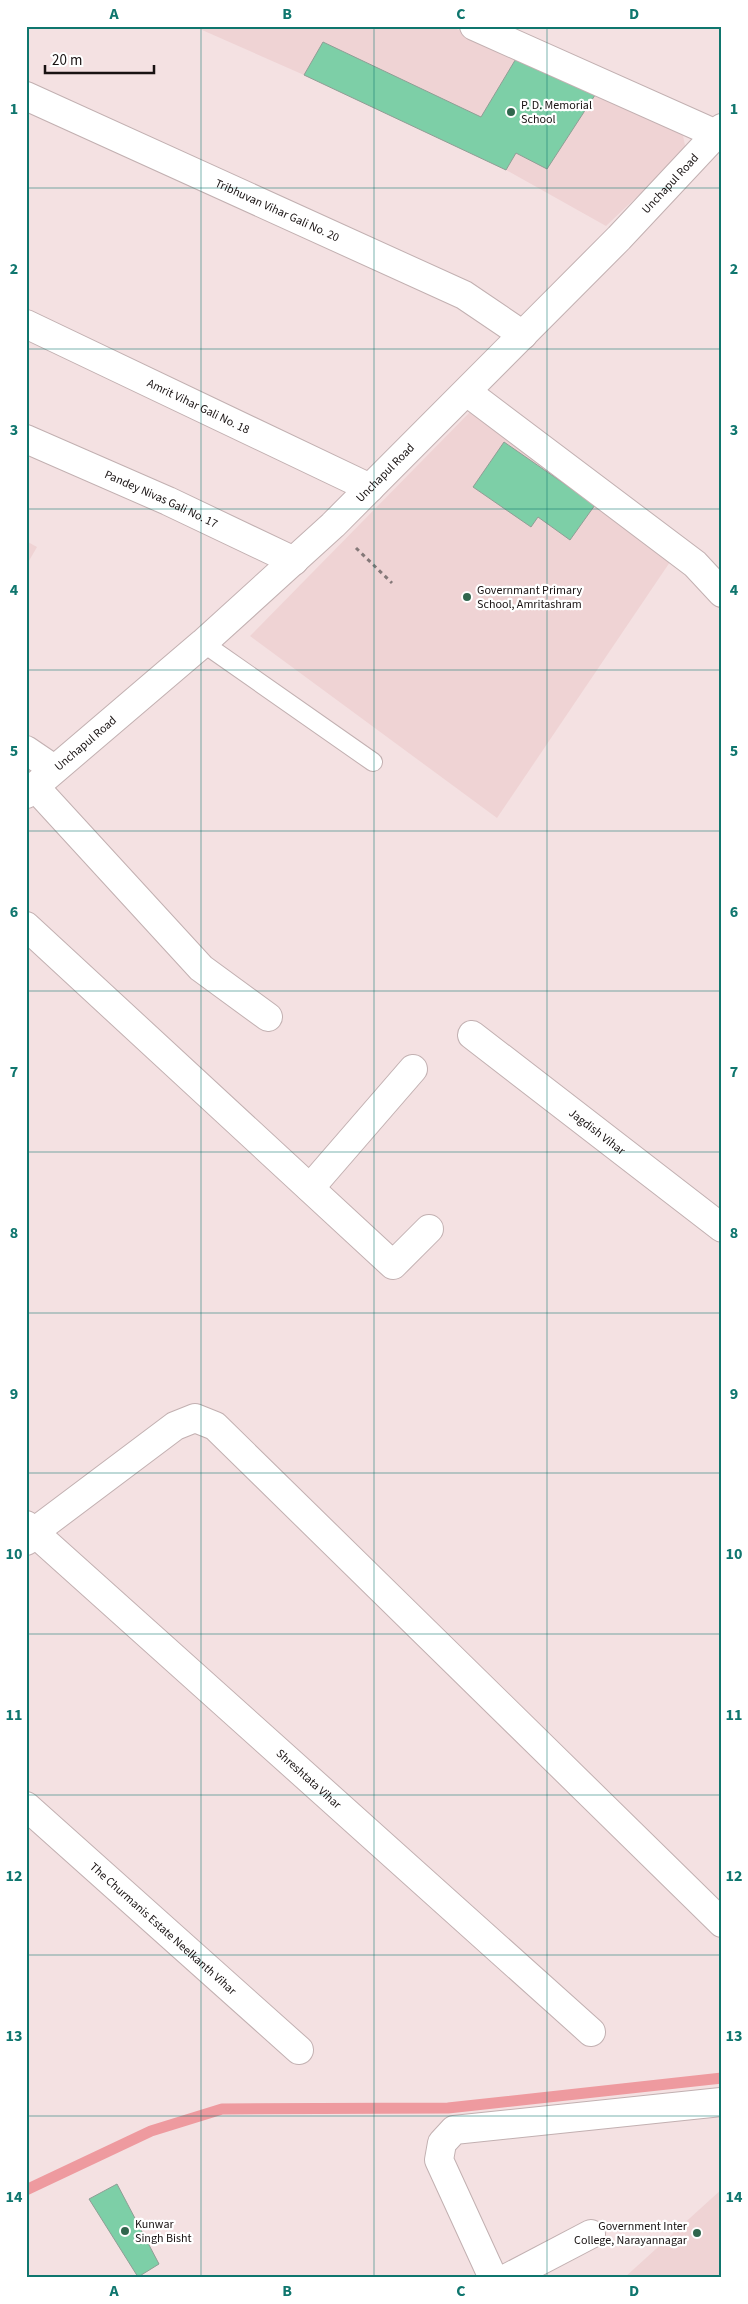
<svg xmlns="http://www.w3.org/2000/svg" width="748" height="2304" viewBox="0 0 748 2304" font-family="'Source Sans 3',sans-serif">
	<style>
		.built { fill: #efd3d4 }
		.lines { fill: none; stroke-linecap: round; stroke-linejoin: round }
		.stream { stroke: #ee9a9f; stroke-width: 11 }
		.building { fill: #7dcfa7; stroke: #8f9e95 }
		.service-casing { stroke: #c2b0b1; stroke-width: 20 }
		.minor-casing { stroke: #c2b0b1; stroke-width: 30 }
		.tertiary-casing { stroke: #c2b0b1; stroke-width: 30 }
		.path { stroke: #847878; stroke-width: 3; stroke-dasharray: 4 4; stroke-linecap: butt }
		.service { stroke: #fff; stroke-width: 18 }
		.minor { stroke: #fff; stroke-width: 28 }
		.tertiary { stroke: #fff; stroke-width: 28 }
		.grid { fill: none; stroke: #0f766e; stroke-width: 1; stroke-opacity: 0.55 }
		.poi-dot { fill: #30664d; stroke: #fff; stroke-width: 2 }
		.labels { text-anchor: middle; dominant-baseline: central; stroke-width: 4.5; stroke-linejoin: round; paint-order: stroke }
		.poi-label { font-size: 12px; fill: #181212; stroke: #fff; text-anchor: start }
		.street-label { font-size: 12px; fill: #181212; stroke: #fff }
		.neatline { fill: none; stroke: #0f766e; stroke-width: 2 }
		.grid-label { font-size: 16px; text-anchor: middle; font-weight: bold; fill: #0f766e }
	</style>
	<rect width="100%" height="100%" fill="#f4e1e2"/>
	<!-- built -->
	<g class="built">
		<path d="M193,26H450L682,131L686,150L606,226L506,170L304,75Z"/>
		<path d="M470,412L601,505L672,559L497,818L250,636Z"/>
		<path d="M26,541L37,547L26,566Z"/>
		<path d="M722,2189V2278H624Z"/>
	</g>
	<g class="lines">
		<!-- stream -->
		<path class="stream" d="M26,2190L151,2131L222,2109L448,2108L722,2078"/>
	</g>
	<!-- building -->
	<g class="building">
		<path d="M323,42L481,117L517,57L597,92L547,169L516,153L506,170L304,75Z"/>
		<path d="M504,442L595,505L570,540L538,517L531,527L473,487Z"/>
		<path d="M117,2184L159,2264L138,2277L89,2199Z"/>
	</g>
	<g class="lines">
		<defs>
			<path id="service" d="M203,643L373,762"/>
			<g id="minor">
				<path d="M474,26L716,134"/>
				<path id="s1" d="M26,96L464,295L523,335"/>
				<path id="s2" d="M26,324L370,488"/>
				<path d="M467,392L695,564L722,593"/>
				<path id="s3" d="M26,439L168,501L294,561"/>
				<path d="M26,750L54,769"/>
				<path d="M35,787L201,968L268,1017"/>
				<path d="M26,926L393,1265L429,1229"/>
				<path id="s4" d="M472,1035L722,1228"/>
				<path d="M310,1188L413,1069"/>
				<path id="s5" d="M26,1525L591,2032"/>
				<path d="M26,1541L34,1532L175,1426L195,1418L215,1426L722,1923"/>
				<path id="s6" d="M26,1806L299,2050"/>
				<path d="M493,2278L439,2160L442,2143L454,2130L721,2102"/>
				<path d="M507,2278L591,2234"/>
			</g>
			<g id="tertiary">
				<path id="s7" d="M26,794L203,643L333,525L619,238L722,128"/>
			</g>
		</defs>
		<!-- service casing -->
		<use href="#service" class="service-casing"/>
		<!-- minor casing -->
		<use href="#minor" class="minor-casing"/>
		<!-- tertiary casing -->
		<use href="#tertiary" class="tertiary-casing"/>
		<!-- path -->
		<path class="path" d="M356,548L392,583"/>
		<!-- service -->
		<use href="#service" class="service"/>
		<!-- minor -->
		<use href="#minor" class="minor"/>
		<!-- tertiary -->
		<use href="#tertiary" class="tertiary"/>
	</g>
	<!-- grid -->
	<path class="grid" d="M201,26V2278M374,26V2278M547,26V2278M26,188H722M26,349H722M26,509H722M26,670H722M26,831H722M26,991H722M26,1152H722M26,1313H722M26,1473H722M26,1634H722M26,1795H722M26,1955H722M26,2116H722"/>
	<!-- markers -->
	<g class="poi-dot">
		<circle cx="511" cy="112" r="5"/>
		<circle cx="467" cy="597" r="5"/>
		<circle cx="125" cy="2231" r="5"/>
		<circle cx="697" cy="2233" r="5"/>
	</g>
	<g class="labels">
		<!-- poi labels -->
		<g class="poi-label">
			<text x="521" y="105">P. D. Memorial<tspan x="521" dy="14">School</tspan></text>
			<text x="477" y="590">Governmant Primary<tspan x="477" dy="14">School, Amritashram</tspan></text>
			<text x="135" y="2224">Kunwar<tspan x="135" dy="14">Singh Bisht</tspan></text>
			<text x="687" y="2226" text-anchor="end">Government Inter<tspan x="687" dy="14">College, Narayannagar</tspan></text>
		</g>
		<!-- street labels -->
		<g class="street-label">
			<text stroke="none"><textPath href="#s7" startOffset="888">Unchapul Road</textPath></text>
			<text stroke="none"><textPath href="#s1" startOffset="276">Tribhuvan Vihar Gali No. 20</textPath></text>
			<text stroke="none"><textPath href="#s2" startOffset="191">Amrit Vihar Gali No. 18</textPath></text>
			<text stroke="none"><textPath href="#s7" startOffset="482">Unchapul Road</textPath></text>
			<text stroke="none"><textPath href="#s3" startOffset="148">Pandey Nivas Gali No. 17</textPath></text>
			<text stroke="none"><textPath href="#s7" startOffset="78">Unchapul Road</textPath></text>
			<text stroke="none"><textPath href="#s4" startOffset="158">Jagdish Vihar</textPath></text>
			<text stroke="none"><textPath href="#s5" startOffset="380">Shreshtata Vihar</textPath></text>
			<text stroke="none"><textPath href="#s6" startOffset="184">The Churmanis Estate Neelkanth Vihar</textPath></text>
		</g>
	</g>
	<!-- border -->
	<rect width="748" height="2304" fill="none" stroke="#ffffff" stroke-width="55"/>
	<!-- scale -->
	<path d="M45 65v8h109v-8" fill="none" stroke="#181212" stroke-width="2.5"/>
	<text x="52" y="65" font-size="15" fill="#181212" stroke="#ffffff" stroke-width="4" paint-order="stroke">20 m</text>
	<rect x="28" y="28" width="692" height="2248" class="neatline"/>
	<g class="grid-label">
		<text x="114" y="19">A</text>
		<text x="287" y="19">B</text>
		<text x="461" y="19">C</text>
		<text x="634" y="19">D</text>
		<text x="14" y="114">1</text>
		<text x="734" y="114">1</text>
		<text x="14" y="274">2</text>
		<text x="734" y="274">2</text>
		<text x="14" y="435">3</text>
		<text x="734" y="435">3</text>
		<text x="14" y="595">4</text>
		<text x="734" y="595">4</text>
		<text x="14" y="756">5</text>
		<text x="734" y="756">5</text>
		<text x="14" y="917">6</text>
		<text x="734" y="917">6</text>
		<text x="14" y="1077">7</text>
		<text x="734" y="1077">7</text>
		<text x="14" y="1238">8</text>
		<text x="734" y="1238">8</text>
		<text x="14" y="1399">9</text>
		<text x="734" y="1399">9</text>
		<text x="14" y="1559">10</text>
		<text x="734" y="1559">10</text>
		<text x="14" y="1720">11</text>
		<text x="734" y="1720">11</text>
		<text x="14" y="1881">12</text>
		<text x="734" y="1881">12</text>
		<text x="14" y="2041">13</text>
		<text x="734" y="2041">13</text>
		<text x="14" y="2202">14</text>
		<text x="734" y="2202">14</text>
		<text x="114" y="2296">A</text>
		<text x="287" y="2296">B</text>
		<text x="461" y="2296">C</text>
		<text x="634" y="2296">D</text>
	</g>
</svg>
